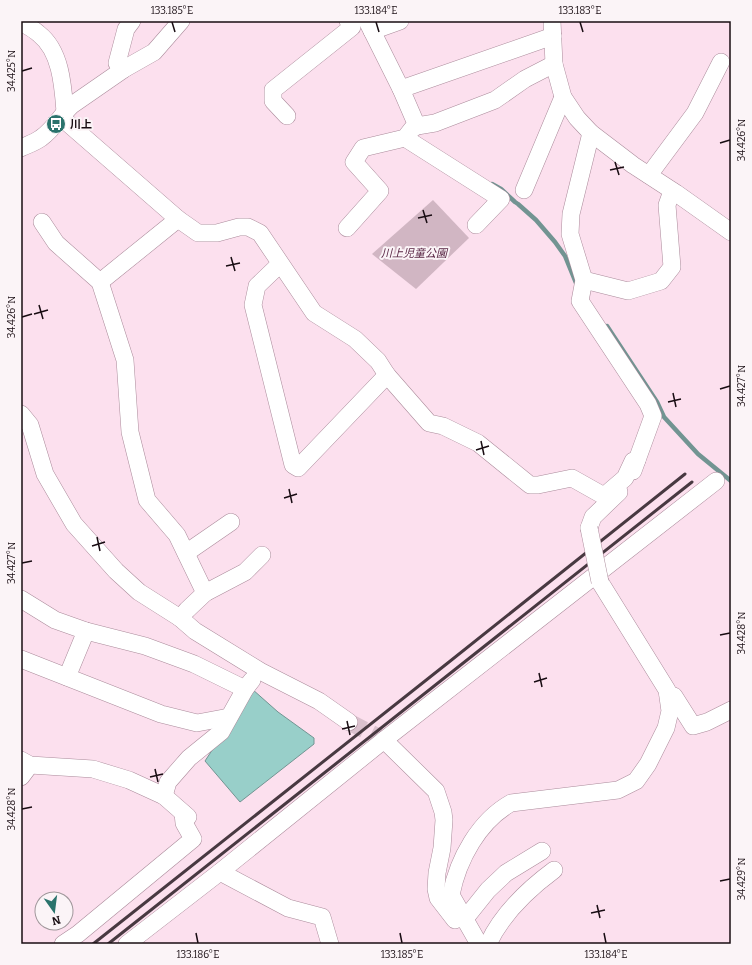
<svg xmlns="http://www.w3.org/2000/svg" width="752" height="965" viewBox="0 0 752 965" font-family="Bitter,'Noto Sans JP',serif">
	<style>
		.green { fill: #d1b6c3 }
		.water { fill: #98cfc9; stroke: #729492 }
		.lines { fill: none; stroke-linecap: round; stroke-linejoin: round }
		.stream { stroke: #729492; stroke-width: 4.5 }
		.street-tunnel { stroke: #dac0cd; stroke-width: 17; stroke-dasharray: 17 8; stroke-linecap: butt }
		.street-casing { stroke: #ab8b9b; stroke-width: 18 }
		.street { stroke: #fff; stroke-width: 17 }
		.rail { stroke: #483941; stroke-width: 3 }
		.street-bridge-casing { stroke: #ab8b9b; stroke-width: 18; stroke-linecap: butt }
		.street-bridge { stroke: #fff; stroke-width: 17 }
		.ticks { fill: none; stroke: #180c12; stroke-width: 1.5 }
		.labels { text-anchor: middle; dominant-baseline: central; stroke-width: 4; stroke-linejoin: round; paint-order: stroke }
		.poi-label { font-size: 11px; font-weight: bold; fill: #180c12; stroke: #fbf4f7; text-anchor: start }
		.park-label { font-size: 11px; font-style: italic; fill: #582443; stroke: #fbf4f7 }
		.neatline { fill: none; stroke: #180c12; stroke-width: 1.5 }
		.ticks-label { font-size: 10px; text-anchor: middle; fill: #180c12 }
	</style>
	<rect width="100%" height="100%" fill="#fce0ee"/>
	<!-- green -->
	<path class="green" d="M433,200L469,238L416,289L372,254Z"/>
	<!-- water -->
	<path class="water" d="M252,689L278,712L314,738V744L240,802L205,761Z"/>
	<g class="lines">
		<!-- stream -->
		<g class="stream">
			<path d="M492,184L501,189L515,202L518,204L536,220L555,242L565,256L576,283"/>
			<path d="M607,326L657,402L664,417L698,454L731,481"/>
		</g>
		<!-- street-tunnel -->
		<path class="street-tunnel" d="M349,722L384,740"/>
		<defs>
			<g id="street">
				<path d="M367,21L401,89L417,126"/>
				<path d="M552,21L554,64L563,97L577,118L591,133L633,165L676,193L731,232"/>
				<path d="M21,22C27,26 34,29 39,34C61,51 63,86 65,112"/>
				<path d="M372,31L400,21"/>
				<path d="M124,69L117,63L126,29L132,21"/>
				<path d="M401,89L553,36"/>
				<path d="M287,116L273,101V90L352,27L348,21"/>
				<path d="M62,118L178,219L198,233H217L239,227H248L260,233L314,313L355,339L378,361L387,375L429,423L443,426L478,443L530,485H538L572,478L604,496L625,478L633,461L637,460"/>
				<path d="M591,133L571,214L570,234L584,280L580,301L648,404L653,416L633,471"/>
				<path d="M405,138L501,199L476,225"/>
				<path d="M21,148C27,145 36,142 41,138C54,129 61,115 72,105L124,69L154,52L181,21"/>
				<path d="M649,175L695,113L721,62"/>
				<path d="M524,190L563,97"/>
				<path d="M42,222L56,243L100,282L125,360L130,432L147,500L177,535L205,593"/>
				<path d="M347,228L380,191L354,162L363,148L405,138L412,129L417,126L435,123L495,100L525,79L554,64"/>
				<path d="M280,264L257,286L253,305L293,465L298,468L387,375"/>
				<path d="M584,280L628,291L661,281L672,267L667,205L672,191"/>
				<path d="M100,282L178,219"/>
				<path d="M21,414L30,425L45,474L74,524L116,571L139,592L180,618L195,631L260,671L319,701L349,722"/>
				<path d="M589,528L593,517L619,492"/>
				<path d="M186,553L231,522"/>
				<path d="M21,599L55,620L86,631L145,646L194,664L245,689"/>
				<path d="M180,618L187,610L205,593L245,572L262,555"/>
				<path d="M21,659L161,714L197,723L229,717"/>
				<path d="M67,677L86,631"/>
				<path d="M668,694L674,696L693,726L707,722L731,710"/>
				<path d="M384,740L436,791L443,812L444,820L442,848L437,873L436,889L438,898L455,920"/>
				<path d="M21,760L30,765L93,769L129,780L164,796L188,817"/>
				<path d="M21,777L30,765"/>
				<path d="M164,796L168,782L189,758L221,732L245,689L252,680"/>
				<path d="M220,872L288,908L322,917L330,944"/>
				<path d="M464,920L488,890L506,873L542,851"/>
				<path d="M63,944L78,934L193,839L184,823L183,813"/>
				<path d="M127,944L220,872L384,740L716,481"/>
				<path d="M479,944L451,895C458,859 479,821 511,803L618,790L636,781L648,764L666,728L670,711L667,690L600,582"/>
				<path d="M488,944C502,914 527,890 554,870"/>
			</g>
		</defs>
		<!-- street casing -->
		<use href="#street" class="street-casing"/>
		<!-- street -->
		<use href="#street" class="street"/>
		<!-- rail -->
		<g class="rail">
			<path d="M93,944L449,662L685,474"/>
			<path d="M108,944L692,482"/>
		</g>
		<defs>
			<path id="street-bridge" d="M589,528L600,582"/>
		</defs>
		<!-- street-bridge casing -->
		<use href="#street-bridge" class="street-bridge-casing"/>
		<!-- street-bridge -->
		<use href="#street-bridge" class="street-bridge"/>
	</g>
	<!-- ticks -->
	<path class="ticks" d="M172,22L175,32M376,22L379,32M580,22L583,32M22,71L32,68M720,143L730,140M615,162L619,175M610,170L624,167M423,210L427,223M418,218L432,215M231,257L235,271M226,266L240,263M39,305L43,319M34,314L48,310M22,317L32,314M720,389L730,386M673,393L676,407M668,402L681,399M481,441L484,455M476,450L489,446M289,489L292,503M284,498L297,494M97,537L100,551M92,546L105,542M22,563L32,561M720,635L730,633M539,673L542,687M534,682L547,678M347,721L350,735M342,729L355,726M155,769L158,782M150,777L163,774M22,809L32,807M720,881L730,879M597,905L600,918M591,913L605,910M196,933L198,943M400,933L402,943M604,933L606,943"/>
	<!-- icons -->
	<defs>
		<symbol id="bus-disc" viewBox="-11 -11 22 22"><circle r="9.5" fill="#2a736c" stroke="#fbf4f7"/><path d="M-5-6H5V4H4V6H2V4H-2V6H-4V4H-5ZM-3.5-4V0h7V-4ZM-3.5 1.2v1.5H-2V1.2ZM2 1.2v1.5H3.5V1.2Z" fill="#fff"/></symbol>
	</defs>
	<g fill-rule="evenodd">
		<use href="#bus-disc" x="45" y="113" width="22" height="22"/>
	</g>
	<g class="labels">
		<!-- poi labels -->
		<g class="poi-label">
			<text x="70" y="124">川上</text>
		</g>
		<!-- park labels -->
		<g class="park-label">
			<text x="414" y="253">川上児童公園</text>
		</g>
	</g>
	<!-- border -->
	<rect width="752" height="965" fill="none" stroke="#fbf4f7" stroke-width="44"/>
	<!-- north arrow -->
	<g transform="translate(54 911) rotate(166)"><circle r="19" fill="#fbf4f7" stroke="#a0979b"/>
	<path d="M0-3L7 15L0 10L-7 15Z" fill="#2a736c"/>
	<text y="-6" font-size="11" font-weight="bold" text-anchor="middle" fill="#180c12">N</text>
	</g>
	<rect x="22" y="22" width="708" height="921" class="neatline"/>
	<g class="ticks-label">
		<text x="172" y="14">133.185°E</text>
		<text x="376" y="14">133.184°E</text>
		<text x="580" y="14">133.183°E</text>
		<text transform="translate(11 71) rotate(-90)" y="4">34.425°N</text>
		<text transform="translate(741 140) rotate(-90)" y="4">34.426°N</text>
		<text transform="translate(11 317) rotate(-90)" y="4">34.426°N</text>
		<text transform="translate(741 386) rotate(-90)" y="4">34.427°N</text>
		<text transform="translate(11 563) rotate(-90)" y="4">34.427°N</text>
		<text transform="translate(741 633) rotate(-90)" y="4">34.428°N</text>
		<text transform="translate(11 809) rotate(-90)" y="4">34.428°N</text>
		<text transform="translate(741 879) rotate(-90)" y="4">34.429°N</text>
		<text x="198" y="958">133.186°E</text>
		<text x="402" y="958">133.185°E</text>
		<text x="606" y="958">133.184°E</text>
	</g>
</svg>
